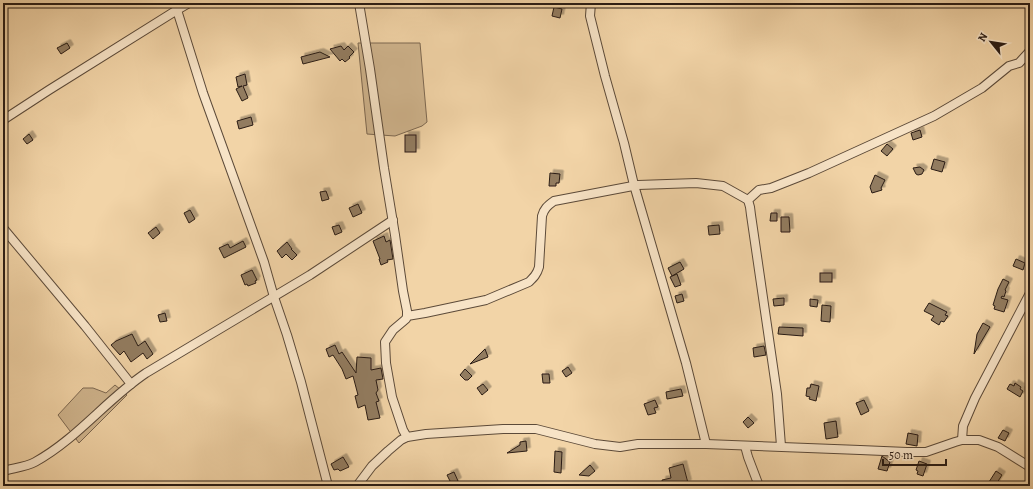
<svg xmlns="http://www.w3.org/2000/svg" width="1033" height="489" viewBox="0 0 1033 489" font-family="Alegreya,serif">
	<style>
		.green { fill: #d0b58e; stroke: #7d6851 }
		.building { fill: #927c60; stroke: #2a1c14; filter: url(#shadow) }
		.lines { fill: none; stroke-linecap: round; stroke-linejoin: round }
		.minor-casing { stroke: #5c4a39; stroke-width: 10 }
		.minor { stroke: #f7e3c6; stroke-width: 8 }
	</style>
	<defs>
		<filter id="shadow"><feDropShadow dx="3.5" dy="-3.5" stdDeviation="0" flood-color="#0004"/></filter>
	</defs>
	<rect width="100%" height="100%" fill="#f2d4a7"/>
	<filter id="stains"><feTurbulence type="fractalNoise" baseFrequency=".005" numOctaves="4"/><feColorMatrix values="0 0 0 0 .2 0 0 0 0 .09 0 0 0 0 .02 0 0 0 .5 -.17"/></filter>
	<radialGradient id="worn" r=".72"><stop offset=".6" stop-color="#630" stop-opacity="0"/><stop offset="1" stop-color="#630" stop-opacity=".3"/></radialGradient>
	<!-- green -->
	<g class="green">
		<path d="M358,43H420L427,122L422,126L395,136L367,134Z"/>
		<path d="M115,385L127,395L79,443L58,415L83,388H93L106,393Z"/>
	</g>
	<!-- building -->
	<g class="building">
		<path d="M554,7L562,9L560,18L552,16Z"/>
		<path d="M67,43L70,48L61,54L57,48Z"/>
		<path d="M341,46L344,50L348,46L354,52L349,57L350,58L345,62L342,59L340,61L330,49Z"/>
		<path d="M320,52L330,57L303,64L301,57Z"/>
		<path d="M245,74L247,85L243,86L248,98L242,101L236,89L242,86L238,87L236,77Z"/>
		<path d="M251,117L253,125L239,129L237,121Z"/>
		<path d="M920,130L922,137L913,140L911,133Z"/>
		<path d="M29,134L33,140L27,144L23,139Z"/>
		<rect x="405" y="135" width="11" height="17"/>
		<path d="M887,144L893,149L887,156L881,151Z"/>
		<path d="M934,159L945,162L942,172L931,169Z"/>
		<path d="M920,167L924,170L922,174L918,175L916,174L913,168Z"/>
		<path d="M550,173L560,174L559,183H556V186H549Z"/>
		<path d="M875,175L885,180L881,188L882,190L872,193L870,187Z"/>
		<path d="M326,191L329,199L322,201L320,192Z"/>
		<path d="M358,204L362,213L353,217L349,208Z"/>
		<path d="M190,210L195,219L189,223L184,213Z"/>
		<path d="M771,213H777V221H770Z"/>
		<path d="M781,217H789L790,232H781Z"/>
		<path d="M339,225L342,232L335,235L332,227Z"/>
		<path d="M719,225L720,234L709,235L708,226Z"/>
		<path d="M156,227L160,233L153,239L148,233Z"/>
		<path d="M384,236L386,242L390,240L393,259L387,260L388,262L381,265L379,259H380L373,241Z"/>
		<path d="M243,241L246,247L224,258L219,248L228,244L230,248Z"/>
		<path d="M287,242L292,249H291L297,255L292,260L286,254L282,258L277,251Z"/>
		<path d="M1016,259L1025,263L1023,270L1013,266Z"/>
		<path d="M680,262L684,269L672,276L668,268Z"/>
		<path d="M252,270L257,280L255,281L256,283L248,286L247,284L245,285L241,275Z"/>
		<rect x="820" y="273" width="12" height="9"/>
		<path d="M677,274L681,285L675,287L670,277Z"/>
		<path d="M1003,279L1009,282L1005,290L1006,291L1004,297L1002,296L1001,298L1008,300L1004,312L994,309L995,306L993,305L998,289Z"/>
		<path d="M682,294L684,301L677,303L675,296Z"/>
		<path d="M784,298V305L774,306L773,299Z"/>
		<path d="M810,299L818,300L817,307L810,306Z"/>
		<path d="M929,303L947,312L945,315L948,316L944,322L941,321L939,325L931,320L934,316L924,311Z"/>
		<path d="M822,305L831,306L830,322L821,321Z"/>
		<path d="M165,313L167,321L160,322L158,315Z"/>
		<path d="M983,323L990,327L974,354L977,334Z"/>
		<path d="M779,327L803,328V336L778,334Z"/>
		<path d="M132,334L138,346L145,341L153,354L147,359L143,353L131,362L124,351L120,355L111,345L116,341Z"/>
		<path d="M335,345L339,354L342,352L356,373L357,357L371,358V370L381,368L383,379L376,380L378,390L376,393L379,401L376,402L380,418L368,420L365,405L358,408L355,396L358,395L353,376L346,379L342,369L333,355L329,357L326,349Z"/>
		<path d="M764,346L766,355L754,357L753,348Z"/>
		<path d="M485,349L488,357L470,364Z"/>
		<path d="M568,367L572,373L566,377L562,371Z"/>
		<path d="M465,369L472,376L468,380H465L460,375Z"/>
		<path d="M542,374H549L550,383H543Z"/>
		<path d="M1015,383L1021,387L1020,389L1023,391L1020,397L1007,389L1010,384L1014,386Z"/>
		<path d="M483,384L488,390L482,395L477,388Z"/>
		<path d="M811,384L819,386L816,401L809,399L810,397L806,396L807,388H810Z"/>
		<path d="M681,389L683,396L667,399L666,392Z"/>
		<path d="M655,400L658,407L654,408L656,413L648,415L644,404Z"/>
		<path d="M864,400L869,411L861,415L856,403Z"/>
		<path d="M748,417L754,423L748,428L743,422Z"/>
		<path d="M836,421L838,437L826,439L824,423Z"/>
		<path d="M1003,430L1009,433L1005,441L998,438Z"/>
		<path d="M908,433L918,435L917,446L906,444Z"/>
		<path d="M526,441L527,451L507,453L520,445V442Z"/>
		<path d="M555,451L562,452L561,473L554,472Z"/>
		<path d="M882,456L890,462L887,471L878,469Z"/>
		<path d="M343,457L349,467L340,471L338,469L334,470L331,464Z"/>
		<path d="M919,461L927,464L923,476L917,474L918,471L916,470Z"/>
		<path d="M683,464L688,483L677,486H663L662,480L671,478L669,468Z"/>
		<path d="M590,465L595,471L589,476L579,475Z"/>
		<path d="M996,471L1002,475L995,486L989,482Z"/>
		<path d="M454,472L458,481L452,485L447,475Z"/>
	</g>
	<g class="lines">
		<defs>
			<g id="minor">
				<path d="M189,3L177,10L203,93L264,262L274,297L287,335L301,382L328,486"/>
				<path d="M359,3L370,69L384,168L395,235L403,291L407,311V316L406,319L393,330L385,342L386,363L392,397L403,430L407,437"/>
				<path d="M591,3L590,16L605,76L624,143L634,185L686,363L706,444"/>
				<path d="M3,120L49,90L177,10"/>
				<path d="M3,228L85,326L131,384"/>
				<path d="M407,316L425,313L486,300L529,282C534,277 537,274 539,267L542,216C544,209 547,206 554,201L638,185L696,183L723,186L748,200"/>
				<path d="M962,440L963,426L975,398L1030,293"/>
				<path d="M745,446L748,457L759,486"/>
				<path d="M781,446L777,394L751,215L750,207L748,200L759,190L771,188L809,173L934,116L982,88L1009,66L1019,63L1030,51"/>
				<path d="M3,471C13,468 26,467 35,462C77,439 107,399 146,373L310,275L393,220"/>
				<path d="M357,486L372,466L388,451L401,440L407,437L426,434L503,429H536L595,444L620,447L638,444H706L860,450L907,452H926L955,442L962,440H979L998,447L1030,467"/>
			</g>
		</defs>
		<!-- minor casing -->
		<use href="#minor" class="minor-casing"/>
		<!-- minor -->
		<use href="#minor" class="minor"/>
	</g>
	<!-- margin -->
	<rect width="1033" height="489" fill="none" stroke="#f2d4a7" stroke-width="16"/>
	<rect x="4" y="4" width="1025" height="481" fill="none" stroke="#2a1c14" stroke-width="2"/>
	<rect x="8" y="8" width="1017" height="473" fill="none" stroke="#2a1c14"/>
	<!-- north arrow -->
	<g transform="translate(991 42) rotate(300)" stroke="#f7e3c6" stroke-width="3" paint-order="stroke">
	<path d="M0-3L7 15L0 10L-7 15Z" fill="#2a1c14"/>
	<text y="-6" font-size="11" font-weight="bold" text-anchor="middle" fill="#2a1c14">N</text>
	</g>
	<!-- scale -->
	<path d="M883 459v6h63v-6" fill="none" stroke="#2a1c14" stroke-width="2"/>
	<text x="889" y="459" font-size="12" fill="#2a1c14" stroke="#f7e3c6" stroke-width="3" paint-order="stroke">50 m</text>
	<rect width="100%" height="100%" filter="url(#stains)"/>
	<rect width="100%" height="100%" fill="url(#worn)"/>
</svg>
